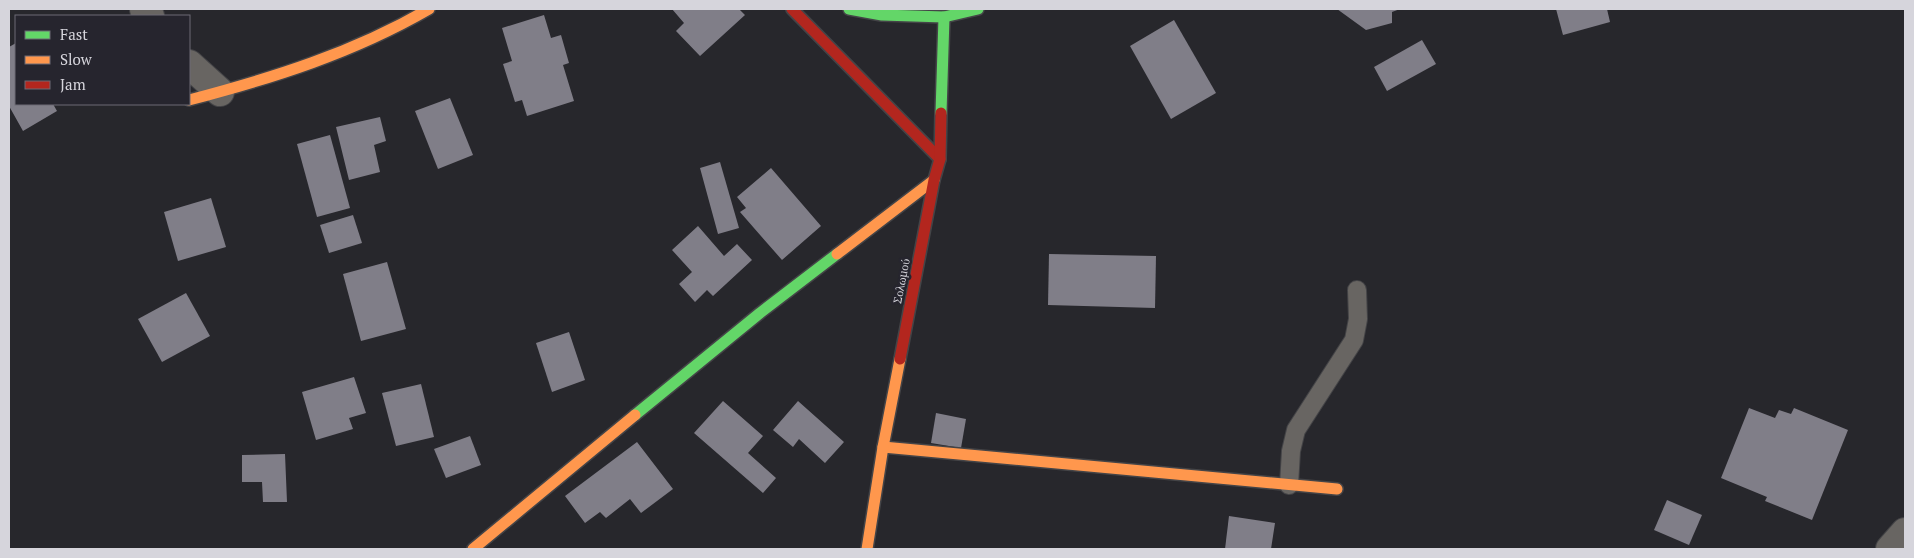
<svg xmlns="http://www.w3.org/2000/svg" width="1914" height="558" viewBox="0 0 1914 558" font-family="'PT Serif',serif">
	<style>
		.building { fill: #807e88 }
		.lines { fill: none; stroke-linecap: round; stroke-linejoin: round }
		.lane-casing { stroke: #444447; stroke-width: 20 }
		.street-casing { stroke: #444447; stroke-width: 30 }
		.fast-casing { stroke: #444447; stroke-width: 14 }
		.slow-casing { stroke: #444447; stroke-width: 14 }
		.jam-casing { stroke: #444447; stroke-width: 14 }
		.lane { stroke: #686562; stroke-width: 18 }
		.street { stroke: #686562; stroke-width: 28 }
		.fast { stroke: #63d668; stroke-width: 11 }
		.slow { stroke: #ff974d; stroke-width: 11 }
		.jam { stroke: #b3261e; stroke-width: 11 }
		.labels { text-anchor: middle; dominant-baseline: central; stroke-width: 5; stroke-linejoin: round; paint-order: stroke }
		.street-label { font-size: 12px; fill: #d6d5dc; stroke: #26252e }
	</style>
	<rect width="100%" height="100%" fill="#27272c"/>
	<!-- building -->
	<g class="building">
		<path d="M672,9H739L745,15L700,56L676,31L684,23Z"/>
		<path d="M1337,9H1400L1392,12V23L1366,30Z"/>
		<path d="M1556,9H1607L1610,22L1563,35Z"/>
		<path d="M544,15L551,38L561,35L569,63L563,65L574,101L527,116L522,100L515,102L503,64L512,61L502,28Z"/>
		<path d="M1174,20L1216,93L1171,119L1130,46Z"/>
		<path d="M1422,40L1436,64L1387,91L1374,67Z"/>
		<path d="M16,43V104H53L57,111L23,131L9,106V47Z"/>
		<path d="M450,98L473,155L438,169L415,111Z"/>
		<path d="M380,117L386,141L374,145L380,172L349,180L336,127Z"/>
		<path d="M330,135L350,208L317,217L297,144Z"/>
		<path d="M720,162L739,228L718,234L700,168Z"/>
		<path d="M771,168L821,226L782,260L740,212L746,208L737,197Z"/>
		<path d="M211,198L226,247L178,261L164,212Z"/>
		<path d="M353,215L362,243L329,253L320,225Z"/>
		<path d="M698,226L724,256L737,244L752,260L713,296L707,290L695,302L679,284L692,272L672,250Z"/>
		<path d="M1049,254L1156,256L1155,308L1048,305Z"/>
		<path d="M387,262L406,329L361,341L343,274Z"/>
		<path d="M186,293L210,336L162,362L138,319Z"/>
		<path d="M569,332L585,380L552,392L536,343Z"/>
		<path d="M354,377L366,413L349,418L353,429L316,440L302,392Z"/>
		<path d="M421,384L434,437L396,446L382,393Z"/>
		<path d="M723,401L763,436L748,453L776,478L763,493L694,433Z"/>
		<path d="M798,401L844,442L825,463L799,439L793,447L773,430Z"/>
		<path d="M1749,408L1775,418L1779,410L1791,414L1794,408L1848,430L1812,520L1765,501L1767,497L1721,478Z"/>
		<path d="M936,413L966,419L961,448L931,443Z"/>
		<path d="M470,436L481,465L446,478L434,449Z"/>
		<path d="M637,442L673,489L641,513L630,499L606,518L600,512L585,523L565,496Z"/>
		<path d="M285,454L287,502H263L262,482H242V455Z"/>
		<path d="M1667,500L1702,515L1689,545L1654,530Z"/>
		<path d="M1229,516L1275,523L1271,549H1225Z"/>
	</g>
	<g class="lines">
		<defs>
			<path id="lane" d="M1289,485L1291,451L1296,430L1354,340L1358,319L1357,290"/>
			<g id="street">
				<path d="M144,9L150,16"/>
				<path d="M189,64L220,92"/>
				<path d="M1890,549L1905,532"/>
			</g>
			<g id="fast">
				<path d="M849,9L882,15L944,17L978,9"/>
				<path d="M941,113L944,17"/>
				<path d="M635,415L760,313L837,254"/>
			</g>
			<g id="slow">
				<path d="M189,100C273,78 353,53 429,9"/>
				<path d="M837,254L934,180"/>
				<path d="M883,447L1337,489"/>
				<path d="M473,549L635,415"/>
				<path d="M867,549L883,447L900,359"/>
			</g>
			<g id="jam">
				<path d="M792,9L940,159"/>
				<path d="M900,359L934,180L940,159L941,113"/>
			</g>
		</defs>
		<!-- lane casing -->
		<use href="#lane" class="lane-casing"/>
		<!-- street casing -->
		<use href="#street" class="street-casing"/>
		<!-- fast casing -->
		<use href="#fast" class="fast-casing"/>
		<!-- slow casing -->
		<use href="#slow" class="slow-casing"/>
		<!-- jam casing -->
		<use href="#jam" class="jam-casing"/>
		<!-- lane -->
		<use href="#lane" class="lane"/>
		<!-- street -->
		<use href="#street" class="street"/>
		<!-- fast -->
		<use href="#fast" class="fast"/>
		<!-- slow -->
		<use href="#slow" class="slow"/>
		<!-- jam -->
		<use href="#jam" class="jam"/>
	</g>
	<g class="labels">
		<!-- street labels -->
		<g class="street-label">
			<text transform="translate(901 281) rotate(-79)">Σολωμού</text>
		</g>
	</g>
	<!-- border -->
	<rect width="1914" height="558" fill="none" stroke="#d6d5dc" stroke-width="20"/>
	<!-- legend -->
	<rect x="15" y="15" width="175" height="90" fill="#26252e" stroke="#6c6b74"/>
	<rect x="25" y="31" width="25" height="8" fill="#63d668" stroke="#6c6b74"/>
	<text x="60" y="40" font-size="15" fill="#d6d5dc">Fast</text>
	<rect x="25" y="56" width="25" height="8" fill="#ff974d" stroke="#6c6b74"/>
	<text x="60" y="65" font-size="15" fill="#d6d5dc">Slow</text>
	<rect x="25" y="81" width="25" height="8" fill="#b3261e" stroke="#6c6b74"/>
	<text x="60" y="90" font-size="15" fill="#d6d5dc">Jam</text>
</svg>
